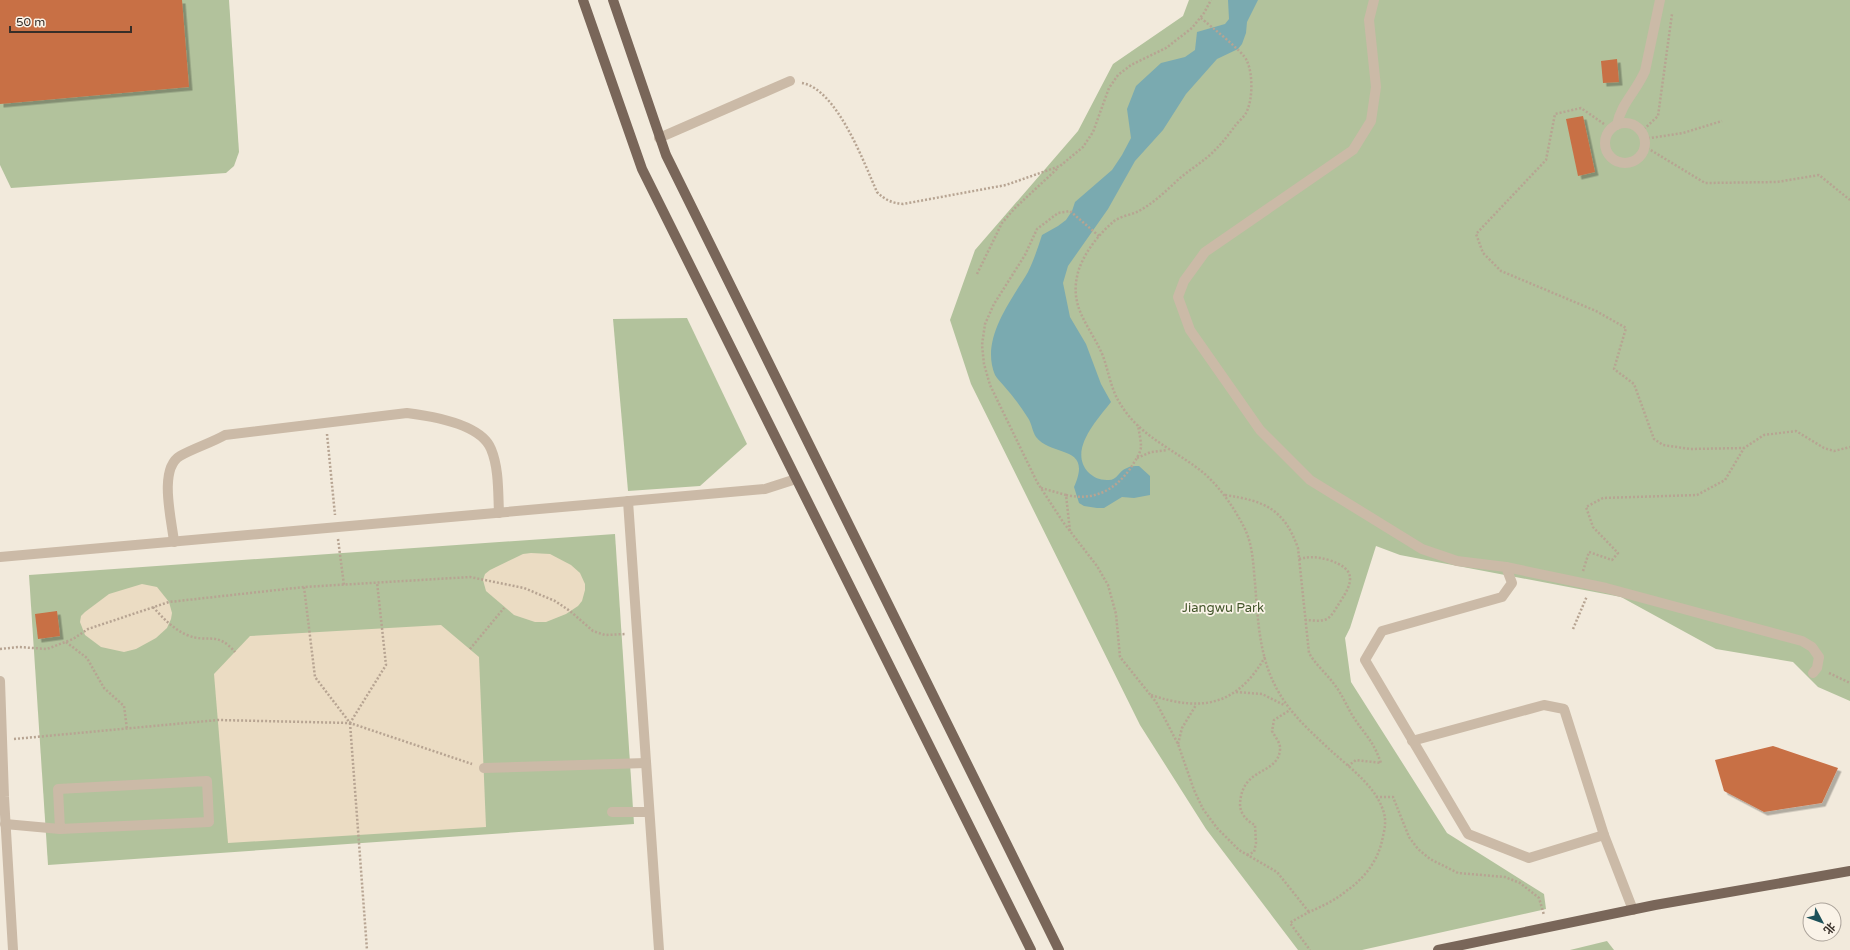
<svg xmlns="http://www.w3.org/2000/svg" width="1850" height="950" viewBox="0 0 1850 950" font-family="'Varela Round','Noto Sans SC',sans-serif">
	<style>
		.green { fill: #b2c29c }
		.plaza { fill: #ebdcc3 }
		.water { fill: #7aaab0 }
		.building { fill: #c86f45; filter: url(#shadow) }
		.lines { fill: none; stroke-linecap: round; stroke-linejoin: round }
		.path { stroke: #b7a492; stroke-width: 2.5; stroke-dasharray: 2 2; stroke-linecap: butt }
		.minor { stroke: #cbbaa7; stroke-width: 10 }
		.major { stroke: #796659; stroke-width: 10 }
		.labels { text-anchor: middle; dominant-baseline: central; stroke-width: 3.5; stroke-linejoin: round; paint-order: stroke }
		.park-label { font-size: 13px; fill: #43562b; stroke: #faf3e8 }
	</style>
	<defs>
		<filter id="shadow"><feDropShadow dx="3.5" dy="3.5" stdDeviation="0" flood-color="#0004"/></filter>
	</defs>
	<rect width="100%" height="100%" fill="#f2eadc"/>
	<!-- green -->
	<g class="green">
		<path d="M0,0H229L239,152L234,166L226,173L11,188L0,165Z"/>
		<path d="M1189,0H1850V701L1818,687L1793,662L1716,649L1621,597L1400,555L1376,546L1350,628L1345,638L1351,682L1447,833L1544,894L1546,909L1362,950H1298L1206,829L1140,725L971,384L950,320L975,250L1078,131L1113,64L1183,16Z"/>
		<path d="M687,318L747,444L700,486L628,491L613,319Z"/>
		<path d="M615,534L634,824L48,865L29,575Z"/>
		<path d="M1607,941L1614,950H1570Z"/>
	</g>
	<!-- plaza -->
	<g class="plaza">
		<path d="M531,553L550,554L571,565L580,573L585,584V590L582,601L578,606L566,614L546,622H535L514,615L486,591L483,580L485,574L490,570L523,554Z"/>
		<path d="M142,584L157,587L169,602L172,613L171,619L167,628L156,638L136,649L124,652L101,647L85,635L80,622L81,616L85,612L109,594Z"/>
		<path d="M441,625L479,657L486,827L228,843L214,674L250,636Z"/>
	</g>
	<!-- water -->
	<path class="water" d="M1228,0H1258L1247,22L1246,33L1242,44L1238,49L1217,59L1186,94L1163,130L1135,161L1108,209L1068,266L1063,283L1070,317L1086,344L1101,384L1111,402C1098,419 1068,450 1088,472C1093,477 1099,480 1107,480C1118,481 1118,471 1127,468C1130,466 1135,466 1139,466L1150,476V495L1134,498L1122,497L1104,508H1097L1084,506L1079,503L1074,487C1093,444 1053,458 1036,437C1032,431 1032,424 1028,418C1021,407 1013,396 1004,386C1001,382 997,379 995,375C980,339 1011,301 1028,272C1034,260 1038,247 1042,235L1058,226L1066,220L1072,211L1075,202L1112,170L1122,155L1131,138L1127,109L1136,86L1161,63L1185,57L1195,50L1197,32L1225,24L1229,19Z"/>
	<!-- building -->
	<g class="building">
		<path d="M0,0H182L189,87L0,104Z"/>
		<path d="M1617,59L1619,82L1603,83L1601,61Z"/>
		<path d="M1583,116L1595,172L1578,176L1566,119Z"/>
		<path d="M57,611L60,636L38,639L35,614Z"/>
		<path d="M1773,746L1838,768L1822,803L1764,812L1724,791L1715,760Z"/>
	</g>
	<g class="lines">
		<!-- path -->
		<g class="path">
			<path d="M1201,18C1210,26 1244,52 1247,61C1253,74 1253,100 1246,113C1244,117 1238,122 1235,126C1229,134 1223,142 1216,149C1206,160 1192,168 1180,178C1167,190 1155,202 1139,211C1131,215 1120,216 1113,222C1099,234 1085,252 1079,269C1067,307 1090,325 1103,356C1109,373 1111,390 1121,405C1141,438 1178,451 1206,475C1222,490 1234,508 1244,527C1253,545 1253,563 1255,583C1258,620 1259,658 1278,691C1290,713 1309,730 1327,747C1347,766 1376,785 1384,813C1386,821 1385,828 1383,836C1379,860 1365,878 1345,892C1328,906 1307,911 1290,923L1310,950"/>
			<path d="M802,83C837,89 864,163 877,192C885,200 892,203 903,204L1006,185L1060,166L1083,147L1093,132L1109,88L1118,75L1131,65L1166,48L1192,28L1204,13L1211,0"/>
			<path d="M1604,124L1581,108L1555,114L1546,160L1476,234L1483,253L1501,271L1596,311L1626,328L1614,369L1634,384L1654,439L1663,445L1690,449L1744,448"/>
			<path d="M1641,132L1658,116L1672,14"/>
			<path d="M1644,139L1683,133L1722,121"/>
			<path d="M1644,146L1705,183L1777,182L1819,175L1850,200"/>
			<path d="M1099,236L1070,211L1058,213L1037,229L1025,255L994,304L985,324L982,345L984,364L990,385L1037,482L1063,522L1097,566L1108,585L1116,614L1120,657L1156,702L1178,744L1194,790L1203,809L1217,828L1239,850L1277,872L1309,912"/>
			<path d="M977,274L1002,223L1015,208L1058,168"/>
			<path d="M327,434L335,515"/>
			<path d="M1137,458L1151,452L1167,450"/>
			<path d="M1041,488L1066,495L1070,531"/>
			<path d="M1066,495C1093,501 1114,491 1130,469C1134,462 1140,455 1141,447C1141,440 1139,432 1138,425"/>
			<path d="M1225,495C1265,501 1284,509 1298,548L1309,653C1315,664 1326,673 1334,684C1343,695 1348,710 1356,721C1368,738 1374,743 1381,763L1356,760L1348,766"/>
			<path d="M338,539L344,585"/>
			<path d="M1299,559C1311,556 1318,557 1329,560C1356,569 1354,581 1340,602C1336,608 1333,615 1327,619C1320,622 1312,620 1305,620"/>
			<path d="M1583,571L1589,552L1612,560L1618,553L1593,527L1586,507L1603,498L1697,495L1725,480L1744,448L1764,435L1796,431L1824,448L1834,451L1850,447"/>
			<path d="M304,587L315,677L350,723L386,665L377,582"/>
			<path d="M153,607C163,618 173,629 187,635C208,644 216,630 235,652"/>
			<path d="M1573,629L1587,596"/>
			<path d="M66,642L87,658L104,688L124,706L127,729"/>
			<path d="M0,649L19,647L47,649L73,639L88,629L169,602L304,587L470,577L524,588L555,601L570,611L593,631L605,635L626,634"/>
			<path d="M470,649L504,608"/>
			<path d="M1829,673L1850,683"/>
			<path d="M1236,692L1262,694L1284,705"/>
			<path d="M1151,695C1201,712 1237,706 1265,657"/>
			<path d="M350,723L367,950"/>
			<path d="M14,739L218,720L350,723L472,764"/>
			<path d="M1178,744L1182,728L1196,705"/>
			<path d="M1376,797H1393L1409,837L1418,849L1430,859L1458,873L1505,877L1520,883L1539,898L1544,915"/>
			<path d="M1247,855L1254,852L1256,843L1255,825C1247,821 1240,814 1240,804C1242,766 1277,776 1280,750C1281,743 1275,737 1272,731L1274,720L1290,710"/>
		</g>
		<!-- minor -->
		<g class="minor">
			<path d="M1374,0L1369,20L1376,87L1371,121L1353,150L1205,252L1184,281L1178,297L1190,330L1260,430L1310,480L1422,549L1457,561L1506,567L1512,583L1502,597L1382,631L1365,660L1468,834L1529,858L1604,835"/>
			<circle cx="1625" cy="143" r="20"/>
			<path d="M1617,125C1621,103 1636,92 1645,71L1660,0"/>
			<path d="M659,138L790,81"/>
			<path d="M628,501L659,950"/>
			<path d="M174,542C172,521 158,469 180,456C194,448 211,443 225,435L407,413C431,416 481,424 491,449C499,468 498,492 499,513"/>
			<path d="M0,557L765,489L796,479"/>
			<path d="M1506,567L1606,588L1802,641L1812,647L1819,657L1817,668L1813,673"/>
			<path d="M0,681L4,797L13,950"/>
			<path d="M1412,741L1544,705L1564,709L1604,835L1633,910"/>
			<path d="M484,768L646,763"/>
			<path d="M207,781L209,822L60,829L58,789Z"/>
			<path d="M612,812H649"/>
			<path d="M5,824L60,829"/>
		</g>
		<!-- major -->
		<g class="major">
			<path d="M583,0L642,169L1031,950"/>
			<path d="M613,0L666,155L1059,950"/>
			<path d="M1438,950L1655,905L1850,871"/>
		</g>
	</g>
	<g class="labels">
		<!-- park labels -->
		<g class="park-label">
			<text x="1223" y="608">Jiangwu Park</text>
		</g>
	</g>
	<!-- north arrow -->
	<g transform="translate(1822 922) rotate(131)"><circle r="19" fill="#faf3e8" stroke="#aca49b"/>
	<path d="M0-3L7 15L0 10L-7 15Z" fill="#1d5159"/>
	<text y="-6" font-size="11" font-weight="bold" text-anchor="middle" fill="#372e28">北</text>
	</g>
	<!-- scale -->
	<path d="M10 26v6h121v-6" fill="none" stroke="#372e28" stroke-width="2"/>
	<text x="16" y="26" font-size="12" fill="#372e28" stroke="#faf3e8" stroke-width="3" paint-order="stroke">50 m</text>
</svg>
